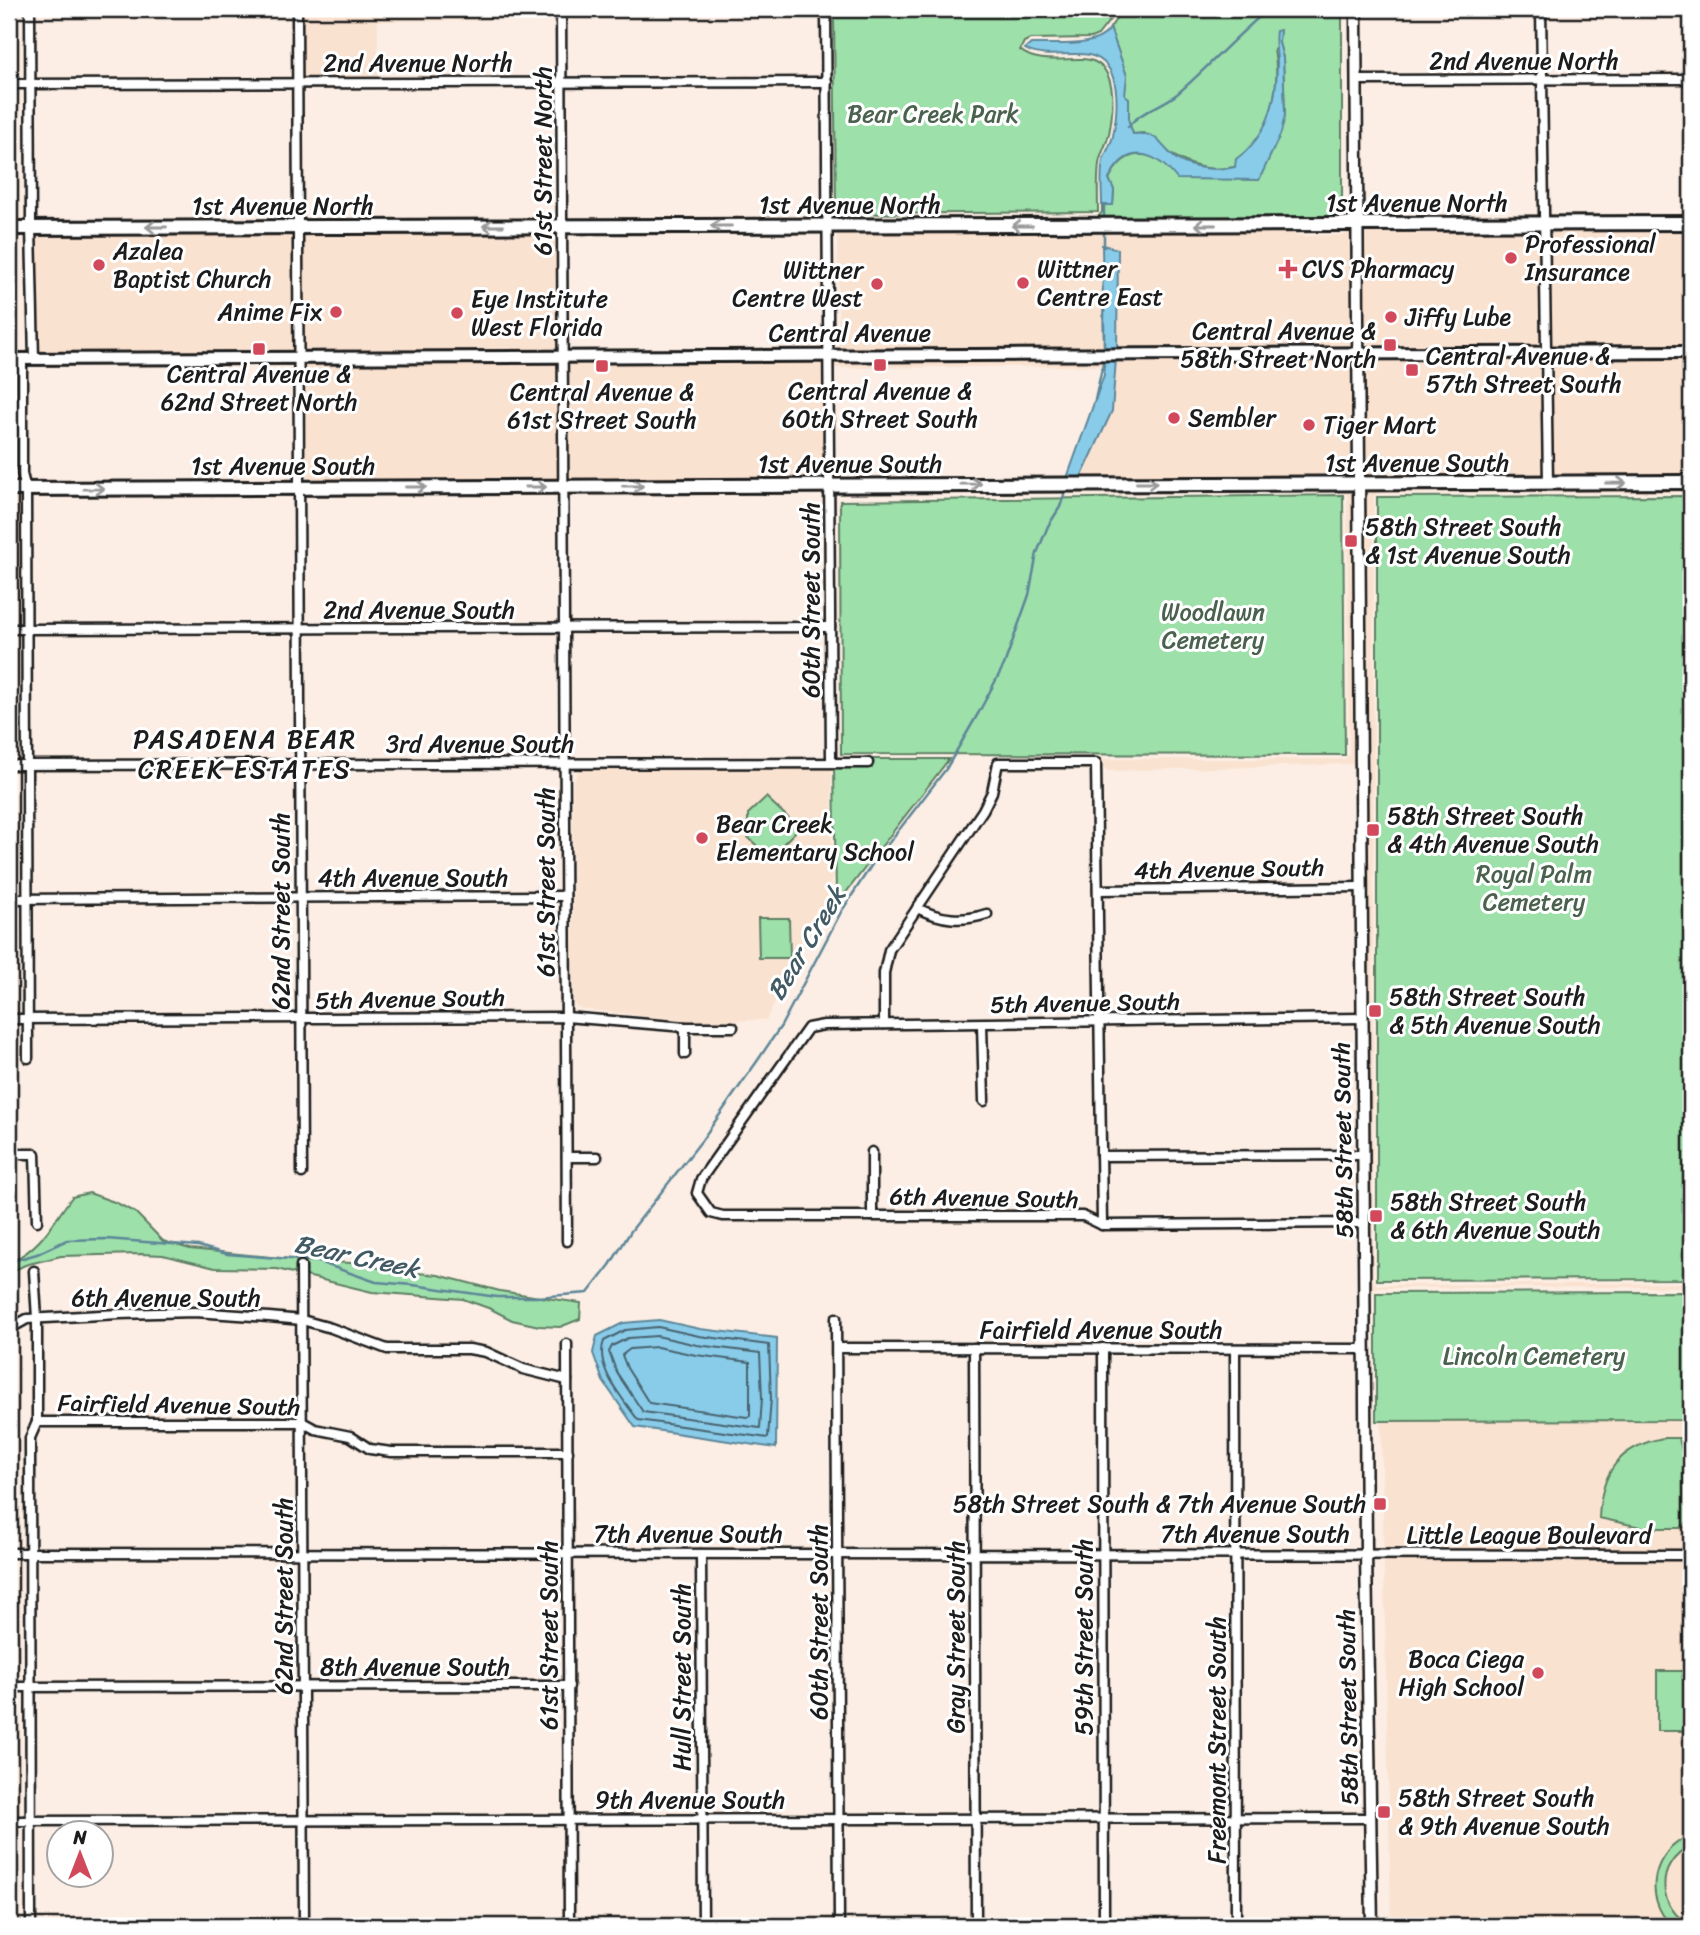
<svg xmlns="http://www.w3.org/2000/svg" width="1700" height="1935" viewBox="0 0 1700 1935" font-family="Sriracha,sans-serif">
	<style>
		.built { fill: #fae2d1 }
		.green { fill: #9ee0aa; stroke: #5d7e63; stroke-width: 2 }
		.water { fill: #89ccea; stroke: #5d8698; stroke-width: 2 }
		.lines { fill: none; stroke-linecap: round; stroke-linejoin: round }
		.shore { stroke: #48626e; stroke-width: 2 }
		.stream { stroke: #5d8698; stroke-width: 2.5 }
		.minor-casing { stroke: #1c1c1c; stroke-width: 13 }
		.tertiary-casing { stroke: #1c1c1c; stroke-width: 15 }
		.secondary-casing { stroke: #1c1c1c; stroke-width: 16 }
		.primary-casing { stroke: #1c1c1c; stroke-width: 18 }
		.minor { stroke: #fff; stroke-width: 8 }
		.tertiary { stroke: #fff; stroke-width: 10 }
		.secondary { stroke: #fff; stroke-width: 10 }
		.primary { stroke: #fff; stroke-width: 12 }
		.oneway { stroke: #999 }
		.poi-dot { fill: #d1495b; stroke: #fff; stroke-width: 2.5 }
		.labels { text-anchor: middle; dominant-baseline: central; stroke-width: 6; stroke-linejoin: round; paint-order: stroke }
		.street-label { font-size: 24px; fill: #1c1c1c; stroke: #fff }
		.park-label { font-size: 24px; fill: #4a614e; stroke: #fff }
		.poi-label { font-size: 24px; fill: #1c1c1c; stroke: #fff; text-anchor: start }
		.neighbourhood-label { font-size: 26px; letter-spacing: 2px; fill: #1c1c1c; stroke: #fff }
		.water-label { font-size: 26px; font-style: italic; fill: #425a64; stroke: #fff }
	</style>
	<rect width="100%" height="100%" fill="#fceee4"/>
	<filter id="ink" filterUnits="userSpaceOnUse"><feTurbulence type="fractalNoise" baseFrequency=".0143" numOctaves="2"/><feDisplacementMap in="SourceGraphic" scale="14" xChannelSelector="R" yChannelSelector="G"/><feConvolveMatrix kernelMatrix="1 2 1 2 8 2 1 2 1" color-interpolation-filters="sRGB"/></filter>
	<g filter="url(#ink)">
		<!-- built -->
		<g class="built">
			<path d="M302,9H481V20L378,21V77H302Z"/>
			<path d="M1363,228L1539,229L1541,348H1365Z"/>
			<path d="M1691,228V347L1550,348L1548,229Z"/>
			<path d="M1273,230L1304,236L1343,235L1354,231L1355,348L1117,349L1118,249L1103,245L1104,349H839L837,231Z"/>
			<path d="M558,231L559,350L302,351V233Z"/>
			<path d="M36,233H293V351L39,353Z"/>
			<path d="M1541,358L1543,478L1455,479L1424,471H1383L1364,477L1365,359Z"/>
			<path d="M1550,358H1691V477L1552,478Z"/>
			<path d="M1104,359V366L832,368V360Z"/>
			<path d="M1116,359H1355V479L1081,478L1112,411Z"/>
			<path d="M559,360L560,481L307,482L303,361Z"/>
			<path d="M568,360H823L825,480L569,481Z"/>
			<path d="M9,364H18L17,474L20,484H9Z"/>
			<path d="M1691,487V492L1378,493L1374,497L1373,1280L1377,1285L1691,1283V1287L1376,1288L1372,1293V1420H1370L1364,489Z"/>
			<path d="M1076,488L1355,489L1356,764L1108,771L1101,765V759H1345L1349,755L1347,495L1343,491L1074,494Z"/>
			<rect x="9" y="495" width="12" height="82"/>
			<path d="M585,769H832V895L766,1020L688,1021L581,1009L575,1006L573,999V782L579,770Z"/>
			<path d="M1381,1421H1691V1926H1391Z"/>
		</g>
		<!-- green -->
		<g class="green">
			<path d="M1104,9H1342V210L1339,218L835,220L834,215L841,218L1098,217L1102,212V205H1113L1114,190L1109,179C1123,151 1146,147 1168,168L1259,180L1285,115L1283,58L1279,43L1274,50C1280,78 1274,119 1256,142C1249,152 1237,155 1235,167C1195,175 1173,157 1144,133L1133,134L1129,122V99L1124,95L1127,76L1110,28L1116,19L1114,12Z"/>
			<path d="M1101,12L1113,16L1098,35L1091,38L1030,39L1024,42L1020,50C1036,64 1064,58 1083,59C1119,61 1114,108 1109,134C1107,144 1100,154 1099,164C1097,180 1098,196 1098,212L840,214L836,210L834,15Z"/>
			<path d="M1343,495L1345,755L841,754L840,501Z"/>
			<path d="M1691,496V1279L1377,1280V497Z"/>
			<path d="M873,759H949L834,908L832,903L836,895L834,767L872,768Z"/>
			<path d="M766,797L799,828L769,858L748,837V814Z"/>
			<path d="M758,918H789L790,958H759Z"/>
			<path d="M89,1193L117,1203L136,1213L163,1241L190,1249L300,1260L296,1261V1274L277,1269L215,1268L163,1255L140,1254L61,1256L25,1265L9,1273V1263C43,1246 50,1226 72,1197Z"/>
			<path d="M305,1261L352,1263L397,1271L438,1275L500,1291L581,1303L580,1319L560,1327L539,1326L512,1320L491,1309L463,1299L372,1292L306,1276Z"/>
			<path d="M1691,1292V1420L1376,1421V1293Z"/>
			<path d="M1663,1438H1679L1689,1480L1690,1520L1681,1528H1645L1599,1518C1601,1473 1618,1447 1663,1438Z"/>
			<rect x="1657" y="1671" width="34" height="60"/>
			<path d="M1691,1835V1846C1654,1865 1657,1907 1691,1926H1672C1642,1897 1652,1851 1691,1835Z"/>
		</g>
		<!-- water -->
		<g class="water">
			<path d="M1110,28L1127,76L1125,95L1129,98V122L1133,134C1160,132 1157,143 1175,158C1189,169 1218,171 1235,167L1236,159C1268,136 1277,102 1277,63C1277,52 1274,43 1276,31L1280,30L1279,43L1283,58L1285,115L1281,133L1259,180L1177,179C1156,152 1127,141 1109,179L1114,190L1113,205H1102C1102,192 1100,174 1103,161C1105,153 1111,145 1113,136C1118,110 1123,62 1089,55C1069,51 1044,60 1025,49L1031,44C1054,43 1099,49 1110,28Z"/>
			<path d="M1102,245L1118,249L1117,349H1104Z"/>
			<path d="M1104,359H1116L1112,411L1081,478H1067L1104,375Z"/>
			<path d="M659,1320L700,1329L777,1338L776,1448L635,1427L603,1381L593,1353L597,1336L623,1323Z"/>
		</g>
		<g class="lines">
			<!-- shore -->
			<g class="shore">
				<path d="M658,1327L699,1336L769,1345L771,1398L768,1438L638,1420C623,1399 594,1367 604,1341L625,1330Z"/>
				<path d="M657,1336L697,1345L760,1353L762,1398L760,1428L643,1412L617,1373L609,1352L612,1346L628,1338Z"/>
				<path d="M657,1347L696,1355L750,1362V1416L747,1417L649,1403L627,1368L622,1355L630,1349Z"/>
			</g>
			<!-- stream -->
			<g class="stream">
				<path d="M1128,127C1141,110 1161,107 1177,94C1209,67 1236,35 1269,9"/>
				<path d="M1104,205V219"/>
				<path d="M1104,229V247"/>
				<path d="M1104,352V310"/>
				<path d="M1095,400L1104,359"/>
				<path d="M9,1262L37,1254L67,1240L106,1239L198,1246L227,1254L316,1261L376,1282L413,1285L497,1297H537L588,1293L610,1265L631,1231L702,1140L758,1060L781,1026L841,912L871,866L946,769L979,712L1004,665L1029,595L1037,553L1048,526L1060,507L1066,489"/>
			</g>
			<defs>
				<g id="minor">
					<path d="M30,9L31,227L34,359"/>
					<path d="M297,9L302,1173"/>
					<path d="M561,9L567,1241"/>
					<path d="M826,9L831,762"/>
					<path d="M1541,9L1548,483"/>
					<path d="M1357,80L1691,79"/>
					<path d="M9,84L827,82"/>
					<path d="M22,359V474L26,489L28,1058"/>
					<path d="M9,629L830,627"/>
					<path d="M9,765L868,763"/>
					<path d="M1098,890L1361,887"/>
					<path d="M9,899L565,896"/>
					<path d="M917,908C941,920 962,922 987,914"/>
					<path d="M1363,1018L824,1025L808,1028L701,1179L697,1193L711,1213L723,1216H1083L1102,1225L1365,1223"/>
					<path d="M9,1019L566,1017L685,1027H733"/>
					<path d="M884,1024V973L889,950L983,810L992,792L998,763H1096L1102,1225"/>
					<path d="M982,1024L984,1101"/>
					<path d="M685,1027V1054"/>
					<path d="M9,1154H35L37,1221"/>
					<path d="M1101,1156L1364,1155"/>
					<path d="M567,1157H597"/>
					<path d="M872,1216V1152"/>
					<path d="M301,1266L304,1926"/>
					<path d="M836,1318L839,1926"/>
					<path d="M9,1329L27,1319L119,1314L195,1312L269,1317L302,1320L331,1328L387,1349H469L486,1352L523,1369L567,1380"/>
					<path d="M567,1344L569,1926"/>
					<path d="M837,1348L1365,1349"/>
					<path d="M974,1348L976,1926"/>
					<path d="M1103,1348L1104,1926"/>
					<path d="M1235,1350L1236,1926"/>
					<path d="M37,1422H302L315,1429L350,1436L370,1449L391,1452H568"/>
					<path d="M9,1553L1691,1555"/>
					<path d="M701,1554L703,1926"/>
					<path d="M9,1687L569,1686"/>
					<path d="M9,1821L1371,1818"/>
					<path d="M31,1926L30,1438L37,1422V1318L34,1271"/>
				</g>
				<path id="tertiary" d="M1356,9L1366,1554L1372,1926"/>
				<path id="secondary" d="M9,359L1691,352"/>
				<g id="primary">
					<path d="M9,228L1691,223"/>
					<path d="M9,489L1691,482"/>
				</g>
			</defs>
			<!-- minor casing -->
			<use href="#minor" class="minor-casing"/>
			<!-- tertiary casing -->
			<use href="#tertiary" class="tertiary-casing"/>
			<!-- secondary casing -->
			<use href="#secondary" class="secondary-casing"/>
			<!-- primary casing -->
			<use href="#primary" class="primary-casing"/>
			<!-- minor -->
			<use href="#minor" class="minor"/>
			<!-- tertiary -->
			<use href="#tertiary" class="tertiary"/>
			<!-- secondary -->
			<use href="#secondary" class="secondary"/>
			<!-- primary -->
			<use href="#primary" class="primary"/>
		</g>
		<!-- one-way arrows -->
		<defs><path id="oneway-shaft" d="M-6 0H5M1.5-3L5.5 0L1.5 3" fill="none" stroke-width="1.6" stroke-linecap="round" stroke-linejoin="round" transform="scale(1.75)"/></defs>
		<g class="oneway">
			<use href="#oneway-shaft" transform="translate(1205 225) rotate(180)"/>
			<use href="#oneway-shaft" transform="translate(493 226) rotate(180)"/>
			<use href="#oneway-shaft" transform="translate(721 226) rotate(-180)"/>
			<use href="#oneway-shaft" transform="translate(1022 226) rotate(180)"/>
			<use href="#oneway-shaft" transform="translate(156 227) rotate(180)"/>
			<use href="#oneway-shaft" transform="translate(1147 483)"/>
			<use href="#oneway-shaft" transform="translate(1616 483) rotate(-1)"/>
			<use href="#oneway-shaft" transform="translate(971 484) rotate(-1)"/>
			<use href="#oneway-shaft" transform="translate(633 486)"/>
			<use href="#oneway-shaft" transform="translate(416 487)"/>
			<use href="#oneway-shaft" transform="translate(536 487)"/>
			<use href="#oneway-shaft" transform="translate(94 489) rotate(-1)"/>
		</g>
	</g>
	<!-- markers -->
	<g class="poi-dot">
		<circle cx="1511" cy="258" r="7"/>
		<circle cx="99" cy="265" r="7"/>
		<path d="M1284.5 258.5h7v7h7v7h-7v7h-7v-7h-7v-7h7z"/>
		<circle cx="1023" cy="283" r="7"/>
		<circle cx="877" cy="284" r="7"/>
		<circle cx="336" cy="312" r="7"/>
		<circle cx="457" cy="313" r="7"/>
		<circle cx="1391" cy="317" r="7"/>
		<rect x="1383" y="338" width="14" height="14" rx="3.5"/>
		<rect x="252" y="342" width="14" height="14" rx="3.5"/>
		<rect x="873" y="358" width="14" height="14" rx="3.5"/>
		<rect x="595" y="359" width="14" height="14" rx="3.5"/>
		<rect x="1405" y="363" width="14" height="14" rx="3.5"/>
		<circle cx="1174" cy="418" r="7"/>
		<circle cx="1309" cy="425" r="7"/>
		<rect x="1344" y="534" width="14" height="14" rx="3.5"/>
		<rect x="1366" y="823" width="14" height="14" rx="3.5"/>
		<circle cx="702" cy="838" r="7"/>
		<rect x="1368" y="1004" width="14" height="14" rx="3.5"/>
		<rect x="1369" y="1209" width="14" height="14" rx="3.5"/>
		<rect x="1373" y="1497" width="14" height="14" rx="3.5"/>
		<circle cx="1538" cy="1673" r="7"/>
		<rect x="1377" y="1805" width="14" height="14" rx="3.5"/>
	</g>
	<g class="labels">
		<!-- street labels -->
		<g class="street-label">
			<text x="1524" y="61">2nd Avenue North</text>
			<text x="418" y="63">2nd Avenue North</text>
			<text transform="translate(543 161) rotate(-90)">61st Street North</text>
			<text x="1417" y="203">1st Avenue North</text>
			<text x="850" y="205">1st Avenue North</text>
			<text x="283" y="206">1st Avenue North</text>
			<text x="850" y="333">Central Avenue</text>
			<text x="1417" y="463">1st Avenue South</text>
			<text x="850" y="464">1st Avenue South</text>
			<text x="283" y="466">1st Avenue South</text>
			<text transform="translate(811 600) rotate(-90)">60th Street South</text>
			<text x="419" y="610">2nd Avenue South</text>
			<text x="480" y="744">3rd Avenue South</text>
			<text transform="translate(1229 869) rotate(-1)">4th Avenue South</text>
			<text x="413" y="878">4th Avenue South</text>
			<text transform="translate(546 882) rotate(-90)">61st Street South</text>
			<text transform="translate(281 911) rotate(-90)">62nd Street South</text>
			<text transform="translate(410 999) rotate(-1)">5th Avenue South</text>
			<text transform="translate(1085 1003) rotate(-1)">5th Avenue South</text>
			<text transform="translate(1343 1140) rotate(-91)">58th Street South</text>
			<text transform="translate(984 1198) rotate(1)">6th Avenue South</text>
			<text x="166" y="1298">6th Avenue South</text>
			<text x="1101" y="1330">Fairfield Avenue South</text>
			<text transform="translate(179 1405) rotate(1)">Fairfield Avenue South</text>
			<text x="688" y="1534">7th Avenue South</text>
			<text x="1255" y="1534">7th Avenue South</text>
			<text x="1529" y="1535">Little League Boulevard</text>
			<text transform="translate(284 1596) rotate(-90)">62nd Street South</text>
			<text transform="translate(819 1622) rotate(-90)">60th Street South</text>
			<text transform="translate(549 1635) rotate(-90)">61st Street South</text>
			<text transform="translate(956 1637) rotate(-90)">Gray Street South</text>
			<text transform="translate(1084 1637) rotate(-90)">59th Street South</text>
			<text x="415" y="1667">8th Avenue South</text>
			<text transform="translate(682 1677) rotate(-90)">Hull Street South</text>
			<text transform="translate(1348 1707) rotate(-91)">58th Street South</text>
			<text transform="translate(1217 1740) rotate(-90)">Freemont Street South</text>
			<text x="690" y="1800">9th Avenue South</text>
		</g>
		<!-- park labels -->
		<g class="park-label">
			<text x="933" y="114">Bear Creek Park</text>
			<text x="1213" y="612">Woodlawn<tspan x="1213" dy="28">Cemetery</tspan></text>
			<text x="1534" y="874">Royal Palm<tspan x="1534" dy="28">Cemetery</tspan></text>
			<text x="1534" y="1356">Lincoln Cemetery</text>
		</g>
		<!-- poi labels -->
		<g class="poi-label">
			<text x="1525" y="244">Professional<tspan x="1525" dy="28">Insurance</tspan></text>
			<text x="113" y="251">Azalea<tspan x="113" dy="28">Baptist Church</tspan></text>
			<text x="1037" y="269">Wittner<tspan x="1037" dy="28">Centre East</tspan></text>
			<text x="1302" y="269">CVS Pharmacy</text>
			<text x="863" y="270" text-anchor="end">Wittner<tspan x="863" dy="28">Centre West</tspan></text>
			<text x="471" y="299">Eye Institute<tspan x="471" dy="28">West Florida</tspan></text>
			<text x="322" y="312" text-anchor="end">Anime Fix</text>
			<text x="1405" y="317">Jiffy Lube</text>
			<text x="1376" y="331" text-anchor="end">Central Avenue &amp;<tspan x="1376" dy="28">58th Street North</tspan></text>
			<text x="1426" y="356">Central Avenue &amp;<tspan x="1426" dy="28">57th Street South</tspan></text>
			<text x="259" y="374" text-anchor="middle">Central Avenue &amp;<tspan x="259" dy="28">62nd Street North</tspan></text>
			<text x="880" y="391" text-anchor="middle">Central Avenue &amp;<tspan x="880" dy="28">60th Street South</tspan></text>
			<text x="602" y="392" text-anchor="middle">Central Avenue &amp;<tspan x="602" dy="28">61st Street South</tspan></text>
			<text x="1188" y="418">Sembler</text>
			<text x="1323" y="425">Tiger Mart</text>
			<text x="1365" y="527">58th Street South<tspan x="1365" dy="28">&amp; 1st Avenue South</tspan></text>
			<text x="1387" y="816">58th Street South<tspan x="1387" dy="28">&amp; 4th Avenue South</tspan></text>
			<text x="716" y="824">Bear Creek<tspan x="716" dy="28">Elementary School</tspan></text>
			<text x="1389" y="997">58th Street South<tspan x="1389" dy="28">&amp; 5th Avenue South</tspan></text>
			<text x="1390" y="1202">58th Street South<tspan x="1390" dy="28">&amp; 6th Avenue South</tspan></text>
			<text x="1366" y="1504" text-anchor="end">58th Street South &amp; 7th Avenue South</text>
			<text x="1524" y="1659" text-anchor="end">Boca Ciega<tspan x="1524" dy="28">High School</tspan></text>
			<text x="1398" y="1798">58th Street South<tspan x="1398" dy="28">&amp; 9th Avenue South</tspan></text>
		</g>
		<!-- neighbourhood labels -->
		<g class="neighbourhood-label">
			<text x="245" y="739">PASADENA BEAR<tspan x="245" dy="30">CREEK ESTATES</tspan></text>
		</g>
		<!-- water labels -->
		<g class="water-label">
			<text transform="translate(806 943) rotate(-59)">Bear Creek</text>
			<text transform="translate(357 1256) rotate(12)">Bear Creek</text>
		</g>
	</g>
	<!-- margin -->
	<rect width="1700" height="1935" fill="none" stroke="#fff" stroke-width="35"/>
	<rect x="18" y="18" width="1665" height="1900" fill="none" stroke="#1c1c1c" stroke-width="2.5" filter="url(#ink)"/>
	<!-- north arrow -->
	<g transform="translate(80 1854)"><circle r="33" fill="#ffffff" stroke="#a4a4a4" stroke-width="2"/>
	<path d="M0-5L12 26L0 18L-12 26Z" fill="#d1495b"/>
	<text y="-10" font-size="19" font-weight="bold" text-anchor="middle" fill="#1c1c1c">N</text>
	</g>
</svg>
